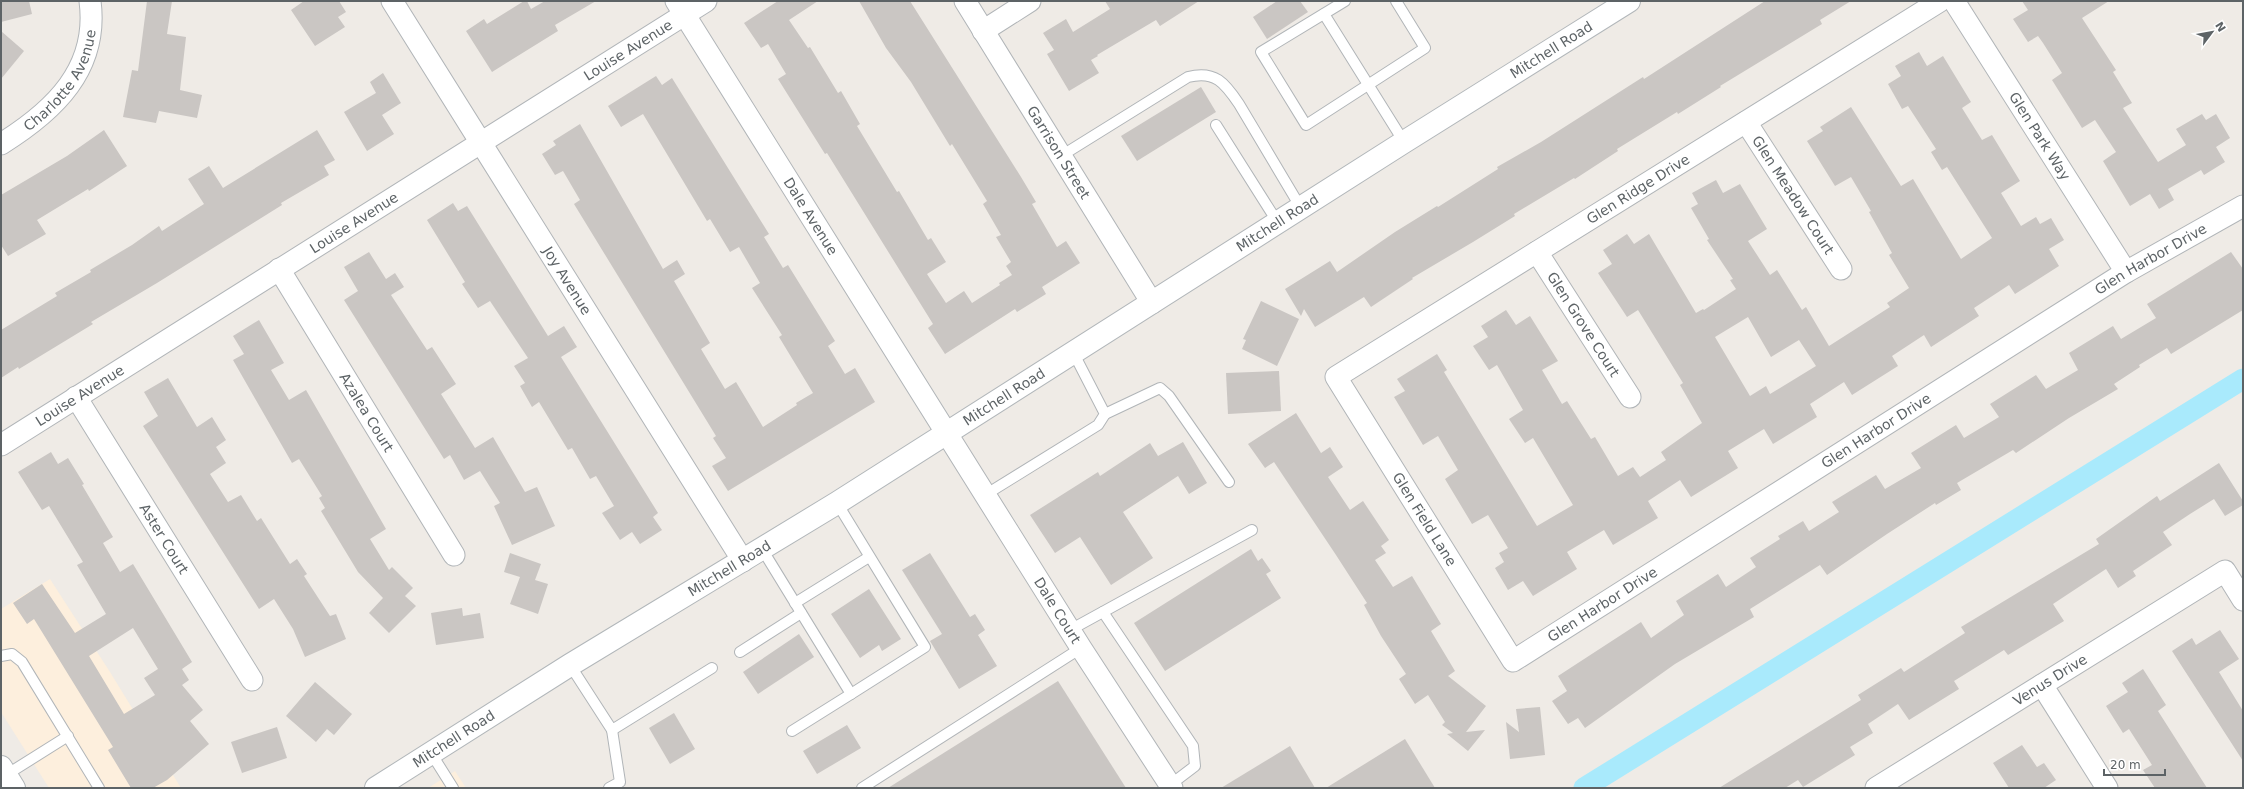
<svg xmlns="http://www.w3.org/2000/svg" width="2244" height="789" viewBox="0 0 2244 789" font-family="'DejaVu Sans',sans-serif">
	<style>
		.commercial { fill: #fdefdd }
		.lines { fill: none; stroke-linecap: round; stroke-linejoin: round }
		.canal { stroke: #a9eafc; stroke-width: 21 }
		.building { fill: #cac6c3; fill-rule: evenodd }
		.service-casing { stroke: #b1b5b8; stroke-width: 12 }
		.minor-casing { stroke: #b1b5b8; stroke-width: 23 }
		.secondary-casing { stroke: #b2b7ba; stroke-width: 24 }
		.service { stroke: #fff; stroke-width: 10 }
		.minor { stroke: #fff; stroke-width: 21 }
		.secondary { stroke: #fff; stroke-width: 22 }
		.labels { text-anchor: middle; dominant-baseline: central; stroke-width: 4; stroke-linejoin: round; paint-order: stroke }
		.street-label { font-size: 14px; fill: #5d6366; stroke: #fff }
	</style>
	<rect width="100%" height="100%" fill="#efebe6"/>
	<!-- commercial -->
	<g class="commercial">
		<path d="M50,579L110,672L181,788H49L1,712V609Z"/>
		<path d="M455,771L466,788H428Z"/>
	</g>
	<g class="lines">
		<!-- canal -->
		<path class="canal" d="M1584,788L2243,379"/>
	</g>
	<!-- building -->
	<g class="building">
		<path d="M1,1H29L32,14L1,22Z"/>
		<path d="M147,1H172L167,34L186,37L180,90L202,95L197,118L159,111L156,123L123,117L132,70L138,71Z"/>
		<path d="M304,1H339L346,12L338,17L345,27L315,46L291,10Z"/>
		<path d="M524,1H527L531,9L545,1H596L555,25L558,31L492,72L466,31L484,19L487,24Z"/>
		<path d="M778,1H818L789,20L808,48L810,47L838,93L841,91L860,124L857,126L897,192L899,191L928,240L931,238L946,262L927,274L946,303L964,291L972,303L1000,285L999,283L1012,275L1006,266L1011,262L996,237L1001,235L983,204L987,201L952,144L950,146L911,82L886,48L859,1H910L1021,177L1036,202L1032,204L1057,247L1066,241L1080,263L1042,287L1046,294L1017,312L1015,309L945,354L928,328L933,324L827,153L825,154L778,79L786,74L768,44L761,48L744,23Z"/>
		<path d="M1105,1H1199L1160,26L1156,20L1097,55L1098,56L1091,60L1099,73L1069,91L1047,54L1054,50L1043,33L1066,19L1073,32L1110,9Z"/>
		<path d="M1277,1H1300L1308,12L1267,39L1253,17Z"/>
		<path d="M1765,1H1851L1820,20L1822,24L1720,86L1721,87L1678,114L1677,112L1617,149L1618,151L1575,179L1574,178L1514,214L1515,216L1473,242L1412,278L1413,279L1371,307L1364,297L1315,327L1304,309L1301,316L1285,289L1330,261L1337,272L1395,232L1437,206L1438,207L1498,169L1497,167L1541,142L1643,77L1644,79Z"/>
		<path d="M2022,1H2109L2082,18L2116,70L2113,72L2132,103L2123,108L2158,162L2186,145L2176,129L2202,114L2206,120L2216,114L2230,138L2216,147L2225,162L2204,175L2201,170L2168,189L2174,200L2159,209L2150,194L2130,206L2103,161L2116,152L2095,120L2082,128L2052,80L2062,73L2043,43L2038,36L2028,42L2013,19L2028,10Z"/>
		<path d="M1,31L24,51L1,79Z"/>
		<path d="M1919,52L1927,66L1943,56L1971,102L1962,108L1982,140L1992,135L2020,181L2001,193L2021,226L2036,217L2040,224L2051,218L2064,240L2049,249L2059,266L2015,294L2009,285L1974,308L1979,316L1931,347L1924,335L1892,356L1898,366L1852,395L1844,382L1810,404L1817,417L1773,444L1764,429L1728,451L1738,468L1691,497L1680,480L1648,501L1658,518L1613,545L1604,530L1567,552L1577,569L1533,596L1523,581L1508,590L1495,568L1504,562L1499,553L1508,548L1488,515L1472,524L1445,479L1458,470L1438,436L1423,445L1394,397L1405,391L1397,379L1437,354L1447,370L1444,372L1537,526L1573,505L1533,438L1525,443L1509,419L1523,410L1497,365L1489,370L1473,346L1488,337L1481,326L1506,310L1516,325L1530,316L1558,361L1542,370L1562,404L1567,401L1591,439L1595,437L1618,476L1633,467L1640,477L1666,460L1661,452L1702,423L1680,385L1683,383L1638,310L1627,317L1598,273L1612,264L1603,250L1627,234L1634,244L1649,234L1696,313L1703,309L1704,310L1736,289L1730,280L1733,279L1707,240L1709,239L1691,208L1698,204L1692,193L1716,180L1723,193L1740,184L1767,229L1748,241L1770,275L1777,270L1802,310L1806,307L1829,346L1890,307L1887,303L1909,288L1889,255L1892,253L1869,212L1871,211L1851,177L1835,186L1807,141L1823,131L1820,127L1851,107L1901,186L1913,179L1961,259L1992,238L1947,167L1942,170L1931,152L1936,149L1908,106L1902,109L1888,84L1901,76L1895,66ZM1748,317L1771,357L1799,340L1816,366L1770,394L1766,386L1750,396L1715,337Z"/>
		<path d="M383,73L401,103L382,115L394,134L367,151L344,112L376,93L370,82Z"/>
		<path d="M656,76L662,85L672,78L769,234L764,237L783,268L788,265L835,341L828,346L845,374L855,368L875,402L728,491L712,466L726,458L713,438L716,436L574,204L580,200L563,171L555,175L542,154L556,145L553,141L580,124L663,269L677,260L685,274L674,281L710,343L701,349L725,389L736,382L763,427L797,405L796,403L813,393L779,337L782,335L752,288L760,283L739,247L730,252L710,219L707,221L643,114L621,127L608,106Z"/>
		<path d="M1201,87L1216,112L1137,161L1121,136Z"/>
		<path d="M104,130L127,166L89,191L88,189L37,220L46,234L8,256L1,245V195L67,156Z"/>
		<path d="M317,130L335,160L324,166L329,175L281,203L282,205L157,283L91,322L93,324L19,369L18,367L1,378V330L57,296L55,293L91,272L90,270L132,245L159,226L162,231L204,204L188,179L209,166L223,188Z"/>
		<path d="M453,203L458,211L467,206L548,336L564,326L577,347L561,357L658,513L653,517L662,530L640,544L632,532L620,540L602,513L614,506L596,476L590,479L572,448L568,450L539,402L532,407L520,386L525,383L514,366L528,358L490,301L478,308L462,284L465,282L427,220Z"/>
		<path d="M369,252L386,279L395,273L404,287L391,295L427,350L432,347L456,384L441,394L475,448L493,437L525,492L537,487L555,526L512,545L494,506L500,503L480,471L464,480L450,455L444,459L344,300L358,291L344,267Z"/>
		<path d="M2231,252L2243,269V310L2171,354L2167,348L2139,365L2140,367L2114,384L2118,389L2069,418L2016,453L2013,450L1957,483L1961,490L1936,505L1935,503L1887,534L1827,575L1820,565L1750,609L1754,617L1675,664L1585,728L1578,718L1568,724L1552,701L1567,691L1558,676L1641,622L1651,638L1684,615L1676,601L1718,574L1726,587L1756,567L1750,558L1780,539L1778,536L1803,521L1809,531L1839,512L1832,502L1876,475L1885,489L1921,468L1911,453L1956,425L1964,438L1999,417L1990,404L2036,375L2046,389L2078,370L2069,353L2113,326L2121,339L2156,318L2147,304Z"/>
		<path d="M1261,301L1299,319L1277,366L1242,349L1246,340L1243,339Z"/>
		<path d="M259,320L284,363L271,370L289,400L306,390L386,529L370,539L389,570L392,567L413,588L405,596L416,606L389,633L369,613L383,598L358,572L321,511L325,508L319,498L322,496L299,459L292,463L233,360L244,354L233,336Z"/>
		<path d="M1279,371L1281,411L1228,414L1226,373Z"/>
		<path d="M168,378L197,427L212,417L226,440L216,447L226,463L210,474L228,502L241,495L257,521L261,518L290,564L297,559L307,574L304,576L330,616L336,614L346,639L305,657L293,629L274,599L259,609L143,426L158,416L144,392Z"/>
		<path d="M1296,413L1321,453L1330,447L1343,467L1328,477L1350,510L1363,501L1389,540L1381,546L1386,553L1375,560L1393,587L1412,576L1441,624L1431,631L1455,671L1448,676L1486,706L1466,732L1485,730L1468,751L1447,734L1453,733L1442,725L1445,722L1428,695L1415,704L1399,679L1406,674L1381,636L1364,605L1367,603L1336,555L1274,462L1265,468L1248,444Z"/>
		<path d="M1183,442L1207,483L1189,494L1178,476L1123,512L1153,558L1111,585L1080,537L1055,553L1030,515L1098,472L1100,476L1150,443L1158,456Z"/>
		<path d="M51,452L58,464L68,458L84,484L82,485L113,537L103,543L120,572L133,564L192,662L182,669L189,680L182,685L203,710L190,721L209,744L167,780L153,788H131L108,750L113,747L34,619L27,624L13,603L42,584L75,633L106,614L77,565L83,562L49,506L42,510L18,472ZM133,628L158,669L144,678L155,695L124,714L89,656Z"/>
		<path d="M2219,463L2243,501V505L2225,516L2214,499L2190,514L2163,532L2172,545L2133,571L2136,576L2118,588L2106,569L2053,604L2064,621L2008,655L2004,650L1954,681L1959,689L1909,720L1898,704L1868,724L1873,733L1850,747L1855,755L1803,787L1798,780L1785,788H1719L1861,700L1858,695L1901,668L1904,672L1965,633L1961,627L2099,544L2096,539L2157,496L2160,501Z"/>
		<path d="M1251,549L1258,561L1262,558L1271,571L1266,574L1281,598L1165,671L1134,623Z"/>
		<path d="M510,553L541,564L535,580L548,584L538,614L510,604L520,577L504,572Z"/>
		<path d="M930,553L970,617L975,614L985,630L978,635L997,666L959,689L930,641L942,634L902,570Z"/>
		<path d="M869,589L901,639L882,651L879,645L860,658L831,614Z"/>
		<path d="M462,608L463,616L480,613L484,638L436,645L431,613Z"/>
		<path d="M2220,630L2239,659L2219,672L2243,711V761L2172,651L2192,638L2196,645Z"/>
		<path d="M799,634L814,657L758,694L743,672Z"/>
		<path d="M2143,669L2166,705L2158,711L2207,788H2155L2143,770L2152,765L2129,729L2123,733L2106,706L2128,692L2122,683Z"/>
		<path d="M1058,681L1126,788H888Z"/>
		<path d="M315,682L352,714L334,735L327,729L316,742L286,716Z"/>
		<path d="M1540,707L1545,755L1510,759L1506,722L1519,732L1516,709Z"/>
		<path d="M674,713L695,749L670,764L649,728Z"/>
		<path d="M847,725L861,748L817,774L803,751Z"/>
		<path d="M277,727L287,758L242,773L231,742Z"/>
		<path d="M1405,739L1435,788H1326Z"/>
		<path d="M2022,745L2037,767L2044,763L2056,780L2044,788H2009L1993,763Z"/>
		<path d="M1290,746L1315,788H1221Z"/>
	</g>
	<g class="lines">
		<defs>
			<g id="service">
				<path d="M1345,1L1261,52L1306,125L1425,48L1396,1"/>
				<path d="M1324,14L1404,142"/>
				<path d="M1216,125L1278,223"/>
				<path d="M1061,156L1188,77C1215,70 1225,83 1239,104L1301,208"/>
				<path d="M1105,414L1160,388L1169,396L1229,482"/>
				<path d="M985,495L1098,425L1105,414L1073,352"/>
				<path d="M837,503L925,647L851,694"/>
				<path d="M762,549L851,694L792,731"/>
				<path d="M795,603L869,557"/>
				<path d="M1103,612L1193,746L1195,766L1170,785"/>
				<path d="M1070,630L1252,530"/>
				<path d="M740,652L801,613"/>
				<path d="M1,656L12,654L22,662L99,788"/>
				<path d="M570,665L612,730L712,668"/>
				<path d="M431,753L453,788"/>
				<path d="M6,775L68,736"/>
				<path d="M609,788L620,782L612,730"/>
				<path d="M862,788L1081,648"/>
			</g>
			<g id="minor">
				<path id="s1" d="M392,1L743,561"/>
				<path id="s2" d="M676,1L1081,648L1172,788"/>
				<path id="s3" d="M965,1L1152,303"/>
				<path id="s4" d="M1940,1L1336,377L1513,661L2126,272L2243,206"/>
				<path id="s5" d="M1954,1L2126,272"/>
				<path d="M983,31L1030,1"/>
				<path id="s6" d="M1746,122L1841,269"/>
				<path id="s7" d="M1,144C54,111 99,69 90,1"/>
				<path id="s8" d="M1537,252L1630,397"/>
				<path id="s9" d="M279,269L454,555"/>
				<path id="s10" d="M76,397L252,680"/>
				<path id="s11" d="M1,445L706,1"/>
				<path d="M2042,685L2107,788"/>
				<path id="s12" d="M1876,788L2225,571L2243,600"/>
			</g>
			<g id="secondary">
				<path d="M1,767L14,788"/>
				<path id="s13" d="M376,788L570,665L837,503L1404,142L1629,1"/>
			</g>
		</defs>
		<!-- service casing -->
		<use href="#service" class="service-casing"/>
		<!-- minor casing -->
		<use href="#minor" class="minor-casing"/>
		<!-- secondary casing -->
		<use href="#secondary" class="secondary-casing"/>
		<!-- service -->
		<use href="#service" class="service"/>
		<!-- minor -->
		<use href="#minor" class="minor"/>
		<!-- secondary -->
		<use href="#secondary" class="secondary"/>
	</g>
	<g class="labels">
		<!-- street labels -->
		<g class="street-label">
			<text stroke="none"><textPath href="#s11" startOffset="741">Louise Avenue</textPath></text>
			<text stroke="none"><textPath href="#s13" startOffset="1388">Mitchell Road</textPath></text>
			<text stroke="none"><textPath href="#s7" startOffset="90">Charlotte Avenue</textPath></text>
			<text stroke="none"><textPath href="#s5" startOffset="160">Glen Park Way</textPath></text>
			<text stroke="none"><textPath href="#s3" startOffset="178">Garrison Street</textPath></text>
			<text transform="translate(1638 189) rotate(-32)">Glen Ridge Drive</text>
			<text stroke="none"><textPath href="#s6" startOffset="87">Glen Meadow Court</textPath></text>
			<text stroke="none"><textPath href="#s2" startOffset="254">Dale Avenue</textPath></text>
			<text stroke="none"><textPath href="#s11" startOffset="417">Louise Avenue</textPath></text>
			<text stroke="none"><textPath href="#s13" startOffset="1064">Mitchell Road</textPath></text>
			<text stroke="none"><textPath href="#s4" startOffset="1800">Glen Harbor Drive</textPath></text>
			<text stroke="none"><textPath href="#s1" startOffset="330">Joy Avenue</textPath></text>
			<text stroke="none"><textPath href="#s8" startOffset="86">Glen Grove Court</textPath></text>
			<text stroke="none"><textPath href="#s11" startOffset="93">Louise Avenue</textPath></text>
			<text stroke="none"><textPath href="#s13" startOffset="740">Mitchell Road</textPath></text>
			<text stroke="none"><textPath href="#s9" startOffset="168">Azalea Court</textPath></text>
			<text stroke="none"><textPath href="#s4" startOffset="1476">Glen Harbor Drive</textPath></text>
			<text stroke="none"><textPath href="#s4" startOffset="879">Glen Field Lane</textPath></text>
			<text stroke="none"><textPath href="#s10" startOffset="167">Aster Court</textPath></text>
			<text stroke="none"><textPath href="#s13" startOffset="416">Mitchell Road</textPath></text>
			<text stroke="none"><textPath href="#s4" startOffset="1152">Glen Harbor Drive</textPath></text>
			<text stroke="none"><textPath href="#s2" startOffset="719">Dale Court</textPath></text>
			<text stroke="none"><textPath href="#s12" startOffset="205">Venus Drive</textPath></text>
			<text stroke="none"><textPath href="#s13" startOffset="92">Mitchell Road</textPath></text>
		</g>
	</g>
	<!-- border -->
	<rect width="2244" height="789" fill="none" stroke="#5d6366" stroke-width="4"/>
	<!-- north arrow -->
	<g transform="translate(2212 32) rotate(58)" stroke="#ffffff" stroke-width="3" paint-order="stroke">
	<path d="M0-3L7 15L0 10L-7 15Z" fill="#5d6366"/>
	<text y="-6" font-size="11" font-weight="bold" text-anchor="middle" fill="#5d6366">N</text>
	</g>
	<!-- scale -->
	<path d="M2104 769v6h61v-6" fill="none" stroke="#5d6366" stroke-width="2"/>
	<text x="2110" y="769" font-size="12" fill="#5d6366" stroke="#ffffff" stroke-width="3" paint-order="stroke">20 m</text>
</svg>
